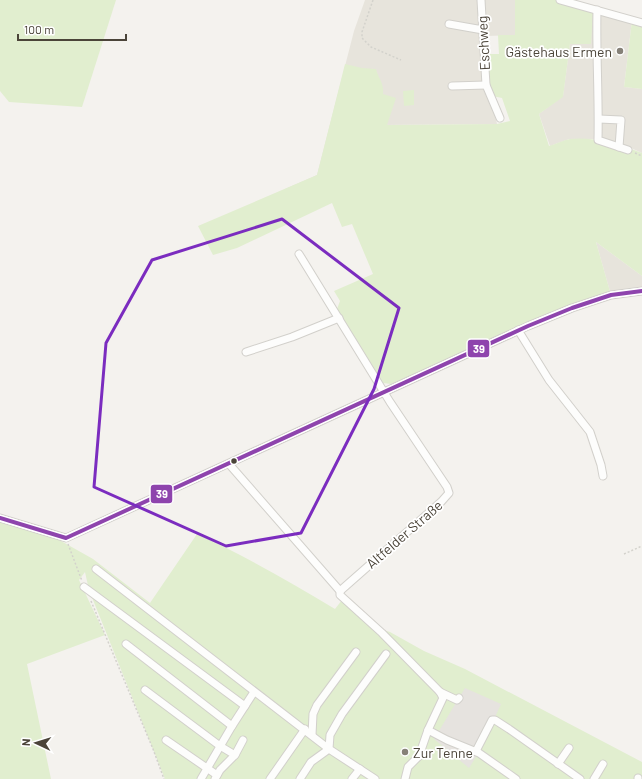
<svg xmlns="http://www.w3.org/2000/svg" width="642" height="779" viewBox="0 0 642 779" font-family="Barlow,sans-serif">
	<style>
		.residential { fill: #e7e4dc }
		.green { fill: #e1eecf }
		.parking { fill: #e6e3df }
		.lines { fill: none; stroke-linecap: round; stroke-linejoin: round }
		.minor-casing { stroke: #d2d0cb; stroke-width: 9 }
		.path { stroke: #d3d2cc; stroke-width: 1.5; stroke-dasharray: 2 2; stroke-linecap: butt }
		.minor { stroke: #fdfdfc; stroke-width: 7 }
		.bus-1-casing { stroke: #fff; stroke-width: 7 }
		.bus-1 { stroke: #8e44ad; stroke-width: 4 }
		.marked { fill: none; stroke: #7b2cbf; stroke-width: 3; stroke-linejoin: round }
		.poi-dot { fill: #868178; stroke: #fff; stroke-width: 1.5 }
		.bus-dot { fill: #4b4439; stroke: #fff; stroke-width: 1.5 }
		.labels { text-anchor: middle; dominant-baseline: central; stroke-width: 3.5; stroke-linejoin: round; paint-order: stroke }
		.street-label { font-size: 14px; fill: #4b4439; stroke: #fff }
		.poi-label { font-size: 14px; fill: #4b4439; stroke: #fff; text-anchor: end }
		.line-badge { stroke: #fff; stroke-width: 1.5 }
		.badge-label { font-size: 11px; text-anchor: middle; font-weight: bold; fill: #fff }
	</style>
	<rect width="100%" height="100%" fill="#f4f2ee"/>
	<!-- residential -->
	<g class="residential">
		<path d="M365,0H515V35L486,36L488,86L497,124L381,125L364,185L285,189L317,175L354,31Z"/>
		<path d="M593,11L632,20L624,87L642,89V153L631,148L594,139H569L550,146L539,114L563,96L570,44Z"/>
		<path d="M596,242L642,276V291L611,295Z"/>
	</g>
	<!-- green -->
	<g class="green">
		<path d="M0,0H116L82,107L9,102L0,91Z"/>
		<path d="M515,0H559L593,11L591,44H570L563,97L539,114L549,146C556,144 563,140 570,139C591,136 623,145 642,153V276L596,242L611,295L518,330L391,384L383,383L337,309L340,301L334,291L373,274L352,224L342,227L332,203L237,248L213,255L198,226L317,175L345,64L362,68L376,69C379,80 384,83 383,94L396,98L387,125L497,124L510,121L502,98L492,96L491,86L488,87L487,54H499L498,35H515Z"/>
		<path d="M632,20L642,23V89L624,87Z"/>
		<path d="M414,90V105L404,106L403,91Z"/>
		<path d="M0,518L54,537L93,559L150,603L197,534C245,556 290,582 335,609L342,600L383,630L390,632L424,651L465,669L642,762V779H165L89,590L85,572L79,580L105,635L27,664L51,779H0Z"/>
	</g>
	<!-- parking -->
	<path class="parking" d="M465,688L501,704L479,752L469,768L434,739Z"/>
	<g class="lines">
		<defs>
			<g id="minor">
				<path d="M481,0L486,85L500,118"/>
				<path d="M560,0L642,23"/>
				<path d="M597,10C596,54 599,97 598,140L628,150"/>
				<path d="M449,24L483,30"/>
				<path d="M452,86L486,85"/>
				<path d="M599,119L621,120L619,147"/>
				<path d="M299,254L390,402L447,487L449,493L441,502L340,591"/>
				<path d="M518,330L549,380L590,432L601,465L603,476"/>
				<path d="M246,352L292,337L339,318"/>
				<path d="M229,464L340,591V595L382,633L440,692L443,698L428,730L419,756L408,767L405,779"/>
				<path d="M0,518L66,538L528,326L572,308L611,295L642,291"/>
				<path d="M96,569L329,749L311,762L300,779"/>
				<path d="M84,587L245,706"/>
				<path d="M126,644L232,726"/>
				<path d="M145,690L220,746L235,755"/>
				<path d="M440,692L457,700L459,698"/>
				<path d="M428,730L447,740L479,753L516,779"/>
				<path d="M312,735L313,714L317,705L356,652"/>
				<path d="M166,740L217,775"/>
				<path d="M476,751L492,720H495L509,729L580,779"/>
				<path d="M558,764L569,748"/>
				<path d="M201,779L232,726L254,692"/>
				<path d="M215,779L220,770L235,755L243,740"/>
				<path d="M270,779L305,729"/>
				<path d="M352,779L360,769"/>
				<path d="M375,779L329,749L330,735L342,714L386,654"/>
				<path d="M594,779L603,764"/>
				<path d="M638,779V778"/>
			</g>
		</defs>
		<!-- minor casing -->
		<use href="#minor" class="minor-casing"/>
		<!-- path -->
		<g class="path">
			<path d="M373,0L362,32V38L371,47L401,60"/>
			<path d="M635,153L642,156"/>
			<path d="M68,544L82,581"/>
			<path d="M624,554L642,546"/>
			<path d="M91,601L153,749L164,779"/>
		</g>
		<!-- minor -->
		<use href="#minor" class="minor"/>
		<defs>
			<path id="bus-1" d="M0,518L66,538L528,326L572,308L611,295L642,291"/>
		</defs>
		<!-- bus-1 casing -->
		<use href="#bus-1" class="bus-1-casing"/>
		<!-- bus-1 -->
		<use href="#bus-1" class="bus-1"/>
	</g>
	<!-- marked area -->
	<path class="marked" d="M282,219L399,308L374,389L301,533L226,546L94,487L106,343L152,260Z"/>
	<!-- markers -->
	<g class="poi-dot">
		<circle cx="620" cy="51" r="4"/>
		<circle cx="405" cy="752" r="4"/>
	</g>
	<circle class="bus-dot" cx="234" cy="461" r="3.5"/>
	<g class="labels">
		<!-- street labels -->
		<g class="street-label">
			<text transform="translate(483 43) rotate(-93)">Eschweg</text>
			<text transform="translate(404 534) rotate(-41)">Altfelder Straße</text>
		</g>
		<!-- poi labels -->
		<g class="poi-label">
			<text x="612" y="51">Gästehaus Ermen</text>
			<text x="413" y="752" text-anchor="start">Zur Tenne</text>
		</g>
	</g>
	<g class="line-badge">
		<rect x="467" y="339" width="23" height="19" rx="4" fill="#8e44ad"/>
		<rect x="150" y="484" width="23" height="20" rx="4" fill="#8e44ad"/>
	</g>
	<g class="badge-label">
		<text x="479" y="353">39</text>
		<text x="162" y="498">39</text>
	</g>
	<!-- north arrow -->
	<g transform="translate(36 743) rotate(274)" stroke="#ffffff" stroke-width="3" paint-order="stroke">
	<path d="M0-3L7 15L0 10L-7 15Z" fill="#4b4439"/>
	<text y="-6" font-size="11" font-weight="bold" text-anchor="middle" fill="#4b4439">N</text>
	</g>
	<!-- scale -->
	<path d="M18 34v6h108v-6" fill="none" stroke="#4b4439" stroke-width="2"/>
	<text x="24" y="34" font-size="12" fill="#4b4439" stroke="#ffffff" stroke-width="3" paint-order="stroke">100 m</text>
</svg>
